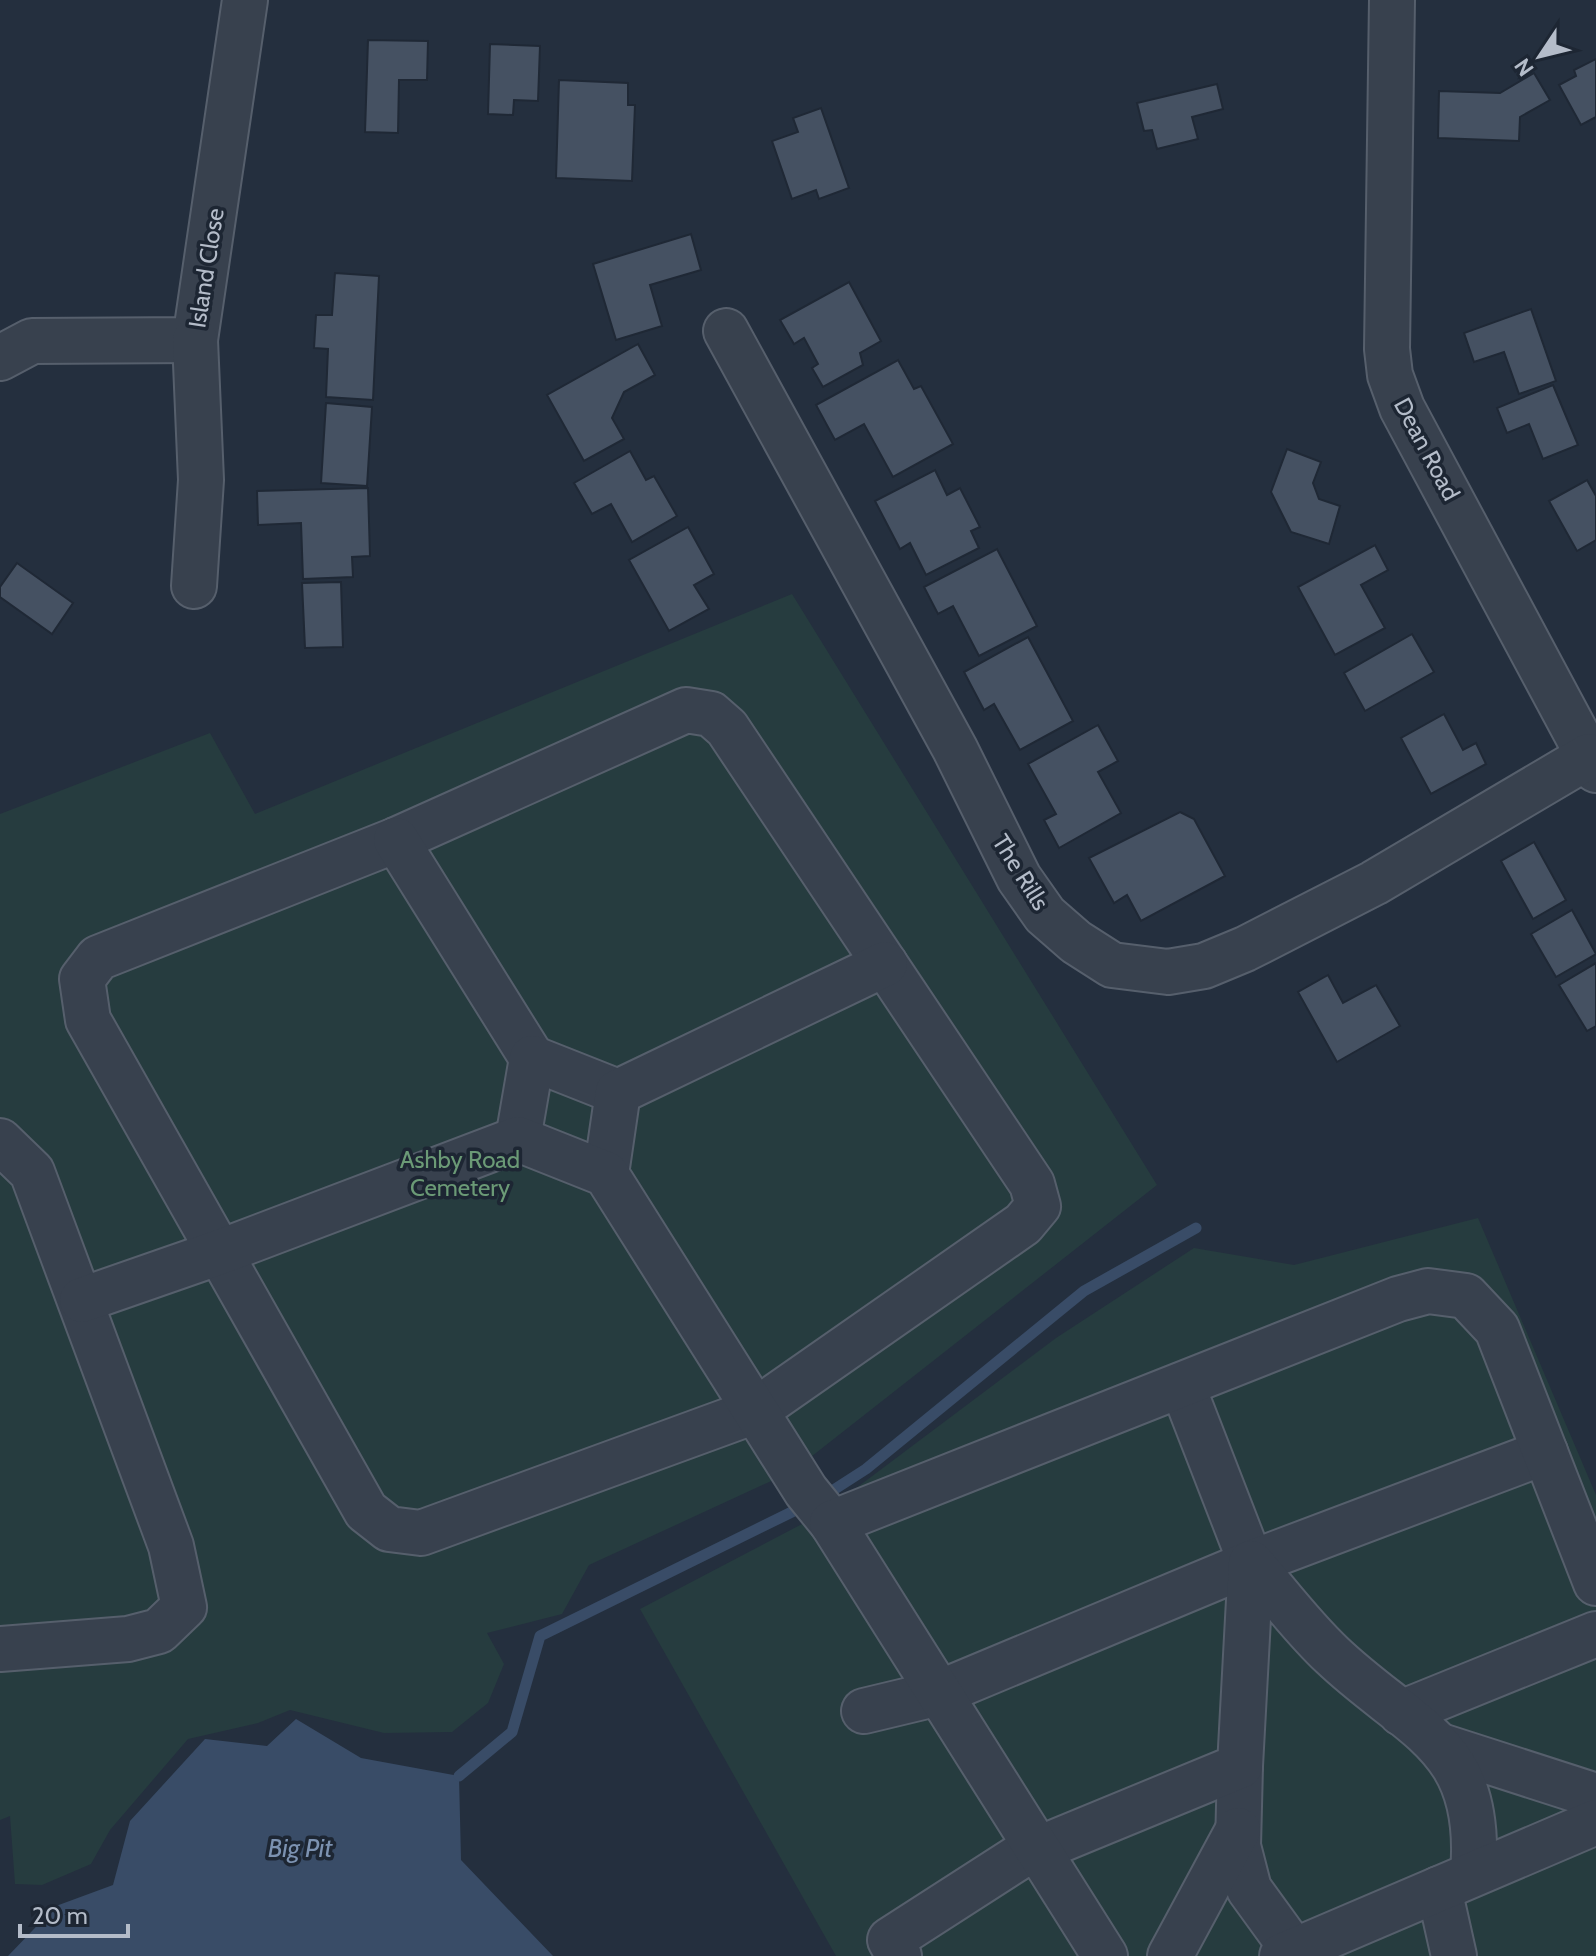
<svg xmlns="http://www.w3.org/2000/svg" width="1596" height="1956" viewBox="0 0 1596 1956" font-family="Cabin,sans-serif">
	<style>
		.green { fill: #263c3f }
		.water { fill: #394c67 }
		.lines { fill: none; stroke-linecap: round; stroke-linejoin: round }
		.stream { stroke: #394c67; stroke-width: 11 }
		.building { fill: #455162; stroke: #1f2835; stroke-width: 2 }
		.minor-casing { stroke: #565f6c; stroke-width: 48 }
		.minor { stroke: #38414e; stroke-width: 44 }
		.labels { text-anchor: middle; dominant-baseline: central; stroke-width: 7; stroke-linejoin: round; paint-order: stroke }
		.street-label { font-size: 24px; fill: #b4bcc9; stroke: #1d2633 }
		.park-label { font-size: 24px; fill: #6b9a76; stroke: #1d2633 }
		.water-label { font-size: 26px; font-style: italic; fill: #7c92b1; stroke: #1d2633 }
	</style>
	<rect width="100%" height="100%" fill="#242f3e"/>
	<!-- green -->
	<g class="green">
		<path d="M792,594L1157,1185L793,1471L589,1565L562,1614L487,1633L504,1664L488,1703L452,1732L384,1733L290,1710L258,1723L188,1739L110,1830L91,1864L42,1885L15,1884L10,1816L0,1820V814L210,733L255,814Z"/>
		<path d="M1478,1218L1596,1495V1956H836L640,1609L823,1513L1056,1338L1194,1248L1294,1265Z"/>
	</g>
	<!-- water -->
	<path class="water" d="M296,1719L361,1758L459,1776L461,1860L553,1956H8L56,1906L113,1885L130,1821L205,1739L267,1746Z"/>
	<g class="lines">
		<!-- stream -->
		<g class="stream">
			<path d="M821,1498L866,1469L1084,1291L1196,1228"/>
			<path d="M459,1776L512,1732L540,1636L806,1505"/>
		</g>
	</g>
	<!-- building -->
	<g class="building">
		<path d="M368,40L428,41L427,80H399L398,133L365,132Z"/>
		<path d="M490,44L540,46L538,101L514,100L513,115L488,114Z"/>
		<path d="M1596,59V117L1581,125L1559,85L1576,76L1574,70Z"/>
		<path d="M1534,73L1550,100L1520,117L1519,141L1438,138L1439,91L1500,93Z"/>
		<path d="M559,80L628,83V105H635L632,181L556,178Z"/>
		<path d="M1217,84L1223,109L1192,117L1198,139L1157,149L1152,130L1144,131L1137,103Z"/>
		<path d="M821,108L849,188L819,199L816,190L792,199L772,141L798,132L793,118Z"/>
		<path d="M691,234L701,270L650,285L662,326L616,340L593,264Z"/>
		<path d="M335,273L379,276L373,400L326,397L328,349L314,348L316,315H332Z"/>
		<path d="M849,282L881,341L860,353L863,365L823,387L812,368L818,364L804,338L794,344L780,320Z"/>
		<path d="M1531,309L1556,381L1519,394L1504,352L1474,362L1464,333Z"/>
		<path d="M638,344L655,375L624,392L612,418L624,439L584,461L547,395Z"/>
		<path d="M898,360L914,389L921,386L953,444L893,477L864,424L835,440L816,405Z"/>
		<path d="M1553,385L1578,445L1543,459L1529,424L1507,433L1497,408Z"/>
		<path d="M326,403L372,407L367,486L321,483Z"/>
		<path d="M1287,449L1321,462L1313,483L1319,499L1340,506L1329,544L1291,532L1271,492Z"/>
		<path d="M630,451L646,480L654,476L677,516L632,542L611,504L592,514L574,483Z"/>
		<path d="M935,470L947,495L960,488L980,527L971,531L979,548L926,575L910,543L900,549L875,501Z"/>
		<path d="M1587,480L1596,496V540L1577,551L1549,501Z"/>
		<path d="M368,488L370,556L352,557L353,577L303,579L301,523L258,525L257,491Z"/>
		<path d="M688,527L714,574L694,585L709,609L669,631L629,560Z"/>
		<path d="M1375,545L1388,570L1361,585L1385,628L1335,655L1298,587Z"/>
		<path d="M997,549L1037,626L979,656L953,606L938,614L924,587Z"/>
		<path d="M17,563L73,603L52,634L0,597V587Z"/>
		<path d="M341,582L343,647L305,648L302,583Z"/>
		<path d="M1412,634L1434,672L1365,711L1344,673Z"/>
		<path d="M1028,637L1073,721L1020,750L994,704L984,710L964,672Z"/>
		<path d="M1444,714L1463,750L1476,743L1486,764L1431,794L1401,738Z"/>
		<path d="M1098,725L1118,761L1098,772L1121,813L1059,848L1044,820L1056,814L1028,764Z"/>
		<path d="M1180,812L1194,819L1225,876L1141,921L1127,895L1114,903L1089,858Z"/>
		<path d="M1534,842L1566,900L1533,919L1501,861Z"/>
		<path d="M1572,910L1596,954L1556,977L1531,934Z"/>
		<path d="M1596,963V1026L1587,1031L1559,985Z"/>
		<path d="M1328,975L1343,1003L1376,985L1400,1026L1337,1062L1298,992Z"/>
	</g>
	<g class="lines">
		<defs>
			<g id="minor">
				<path d="M1392,0L1387,349L1390,375L1402,408L1596,770"/>
				<path d="M726,331L955,749L1019,878L1045,915L1076,942L1112,965L1168,972L1204,966L1245,949L1374,883L1589,756"/>
				<path d="M0,358L32,341L195,340L245,0"/>
				<path d="M194,586L201,480L195,340"/>
				<path d="M686,710L711,714L727,728L1032,1184L1038,1206L1023,1224L755,1411L421,1533L389,1529L366,1511L88,1020L82,979L98,958L396,840Z"/>
				<path d="M396,840L532,1058"/>
				<path d="M518,1139L532,1058L618,1092"/>
				<path d="M0,1141L32,1172L171,1546L184,1607L159,1631L128,1639L0,1649"/>
				<path d="M606,1174L618,1092L885,964"/>
				<path d="M82,1300L220,1252L518,1139L606,1174L806,1491L832,1523"/>
				<path d="M1182,1385L1251,1563"/>
				<path d="M864,1711L939,1693L1251,1563L1545,1452"/>
				<path d="M1401,1713L1596,1634"/>
				<path d="M1444,1747L1596,1796"/>
				<path d="M1240,1766L1238,1846L1249,1889L1294,1951"/>
				<path d="M1439,1889L1454,1956"/>
				<path d="M899,1956L890,1940L1019,1857L1240,1766L1251,1563C1277,1593 1303,1628 1332,1655C1412,1731 1484,1743 1473,1873"/>
				<path d="M1105,1956L832,1523L1398,1299L1428,1291L1466,1296L1497,1329L1596,1583"/>
				<path d="M1170,1956L1238,1830"/>
				<path d="M1282,1956L1596,1822"/>
			</g>
		</defs>
		<!-- minor casing -->
		<use href="#minor" class="minor-casing"/>
		<!-- minor -->
		<use href="#minor" class="minor"/>
	</g>
	<g class="labels">
		<!-- street labels -->
		<g class="street-label">
			<text transform="translate(206 268) rotate(-81)">Island Close</text>
			<text transform="translate(1427 449) rotate(62)">Dean Road</text>
			<text transform="translate(1021 872) rotate(58)">The Rills</text>
		</g>
		<!-- park labels -->
		<g class="park-label">
			<text x="460" y="1159">Ashby Road<tspan x="460" dy="28">Cemetery</tspan></text>
		</g>
		<!-- water labels -->
		<g class="water-label">
			<text x="300" y="1848">Big Pit</text>
		</g>
	</g>
	<!-- north arrow -->
	<g transform="translate(1540 56) rotate(235)" stroke="#1d2633" stroke-width="6" paint-order="stroke">
	<path d="M0-6L14 30L0 20L-14 30Z" fill="#b4bcc9"/>
	<text y="-12" font-size="22" font-weight="bold" text-anchor="middle" fill="#b4bcc9">N</text>
	</g>
	<!-- scale -->
	<path d="M20 1924v12h108v-12" fill="none" stroke="#b4bcc9" stroke-width="4"/>
	<text x="32" y="1924" font-size="24" fill="#b4bcc9" stroke="#1d2633" stroke-width="6" paint-order="stroke">20 m</text>
</svg>
